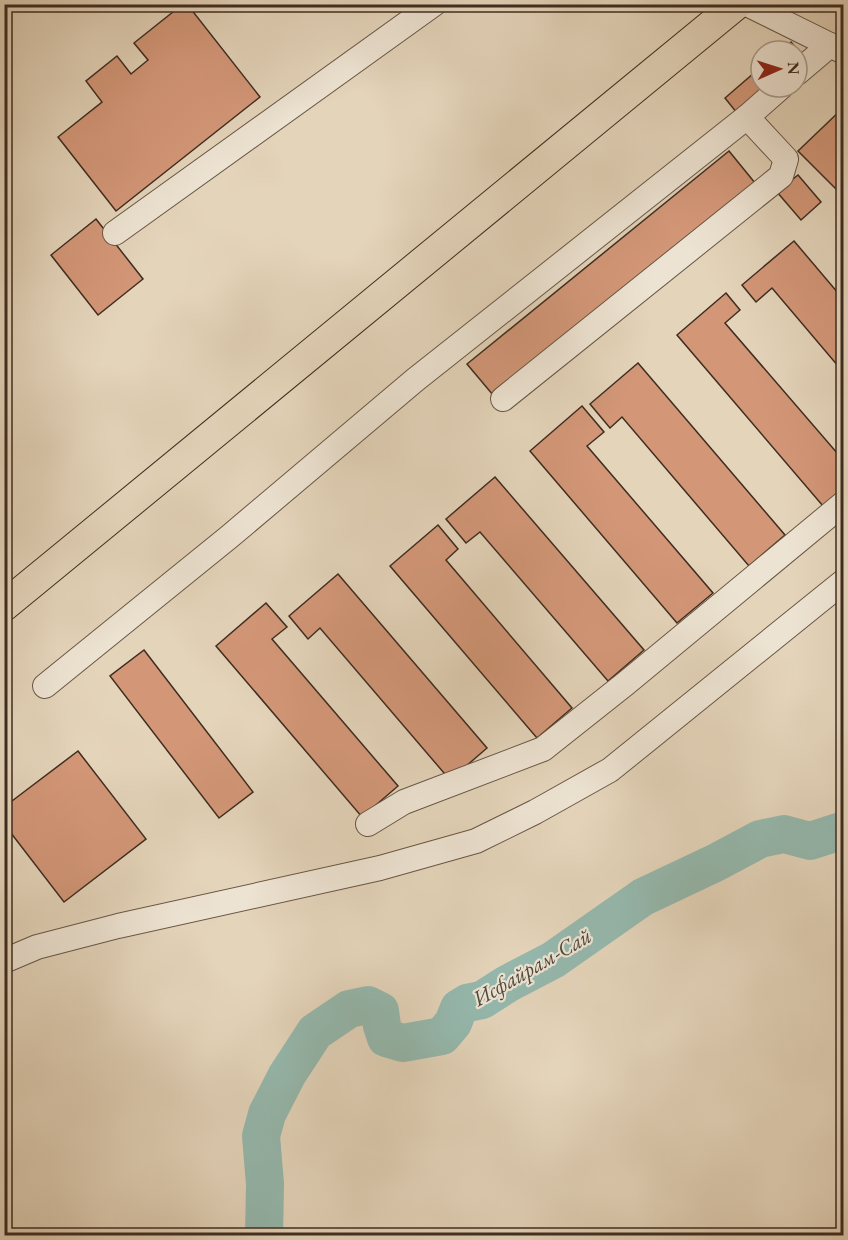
<svg xmlns="http://www.w3.org/2000/svg" width="848" height="1240" viewBox="0 0 848 1240" font-family="'EB Garamond',serif">
	<style>
		.lines { fill: none; stroke-linecap: round; stroke-linejoin: round }
		.river { stroke: #95b8ad; stroke-width: 38 }
		.building { fill: #d39778; stroke: #3e2d20; stroke-width: 1.5 }
		.minor-casing { stroke: #685746; stroke-width: 26 }
		.major-casing { stroke: #3e2d20; stroke-width: 32 }
		.minor { stroke: #ede3d2; stroke-width: 24 }
		.major { stroke: #e4d4ba; stroke-width: 30 }
		.labels { text-anchor: middle; dominant-baseline: central; stroke-width: 4.5; stroke-linejoin: round; paint-order: stroke }
		.water-label { font-size: 22px; font-style: italic; fill: #4f493c; stroke: #ede3d2 }
	</style>
	<rect width="100%" height="100%" fill="#e4d4ba"/>
	<filter id="stains"><feTurbulence type="fractalNoise" baseFrequency=".00333" numOctaves="4"/><feColorMatrix values="0 0 0 0 .2 0 0 0 0 .09 0 0 0 0 .02 0 0 0 .5 -.17"/></filter>
	<radialGradient id="worn" r=".72"><stop offset=".6" stop-color="#630" stop-opacity="0"/><stop offset="1" stop-color="#630" stop-opacity=".3"/></radialGradient>
	<g class="lines">
		<!-- river -->
		<path class="river" d="M264,1236L265,1184L261,1136L267,1114L287,1075L315,1032L349,1009L368,1005L380,1011L382,1026L386,1038L403,1043L442,1036L453,1023L459,1008L467,1003L482,1000L507,984L553,960L643,897L715,863L760,839L784,834L810,841L844,830"/>
	</g>
	<!-- building -->
	<g class="building">
		<path d="M183,4H187L260,97L116,211L58,137L102,102L86,81L117,56L131,74L148,60L134,43Z"/>
		<path d="M791,42L804,57L797,62V51H781Z"/>
		<path d="M761,67V87H768L737,113L725,98Z"/>
		<path d="M844,107V197L798,151Z"/>
		<path d="M729,151L755,183L493,395L467,364Z"/>
		<path d="M798,175L821,202L801,220L777,192Z"/>
		<path d="M96,219L143,279L98,315L51,255Z"/>
		<path d="M794,241L844,300V373L772,288L756,302L742,285Z"/>
		<path d="M726,293L740,310L725,323L844,461V489L823,506L677,335Z"/>
		<path d="M638,363L785,535L749,566L622,417L610,428L590,404Z"/>
		<path d="M582,406L604,432L587,446L713,593L677,623L530,451Z"/>
		<path d="M495,477L644,650L608,681L480,532L466,543L446,519Z"/>
		<path d="M438,525L458,549L446,560L572,708L537,738L390,566Z"/>
		<path d="M338,574L487,748L450,780L320,628L308,639L289,616Z"/>
		<path d="M266,603L287,627L272,639L398,786L362,817L216,646Z"/>
		<path d="M144,650L253,792L219,818L110,676Z"/>
		<path d="M78,751L146,839L64,902L4,824V807Z"/>
	</g>
	<g class="lines">
		<defs>
			<g id="minor">
				<path d="M747,4L844,52"/>
				<path d="M797,73L830,45"/>
				<path d="M115,233L434,4"/>
				<path d="M503,399L781,176L786,159L747,117"/>
				<path d="M45,686L229,537L415,380L747,117L781,87"/>
				<path d="M368,824L404,802L543,749L625,684L844,503"/>
				<path d="M4,961L37,947L118,926L380,868L476,841L535,812L610,770L844,581"/>
			</g>
			<path id="major" d="M4,606L737,4"/>
		</defs>
		<!-- minor casing -->
		<use href="#minor" class="minor-casing"/>
		<!-- major casing -->
		<use href="#major" class="major-casing"/>
		<!-- minor -->
		<use href="#minor" class="minor"/>
		<!-- major -->
		<use href="#major" class="major"/>
	</g>
	<g class="labels">
		<!-- water labels -->
		<g class="water-label">
			<text transform="translate(532 967) rotate(-30)">Исфайрам-Сай</text>
		</g>
	</g>
	<!-- margin -->
	<rect width="848" height="1240" fill="none" stroke="#e4d4ba" stroke-width="24"/>
	<rect x="6" y="6" width="836" height="1228" fill="none" stroke="#3e2d20" stroke-width="3"/>
	<rect x="12" y="12" width="824" height="1216" fill="none" stroke="#3e2d20" stroke-width="1.5"/>
	<!-- north arrow -->
	<g transform="translate(779 69) rotate(87)"><circle r="28" fill="#ede3d2" stroke="#a79a8b" stroke-width="1.5"/>
	<path d="M0-4.5L10 22L0 15L-10 22Z" fill="#8f2418"/>
	<text y="-9" font-size="16" font-weight="bold" text-anchor="middle" fill="#3e2d20">N</text>
	</g>
	<rect width="100%" height="100%" filter="url(#stains)"/>
	<rect width="100%" height="100%" fill="url(#worn)"/>
</svg>
